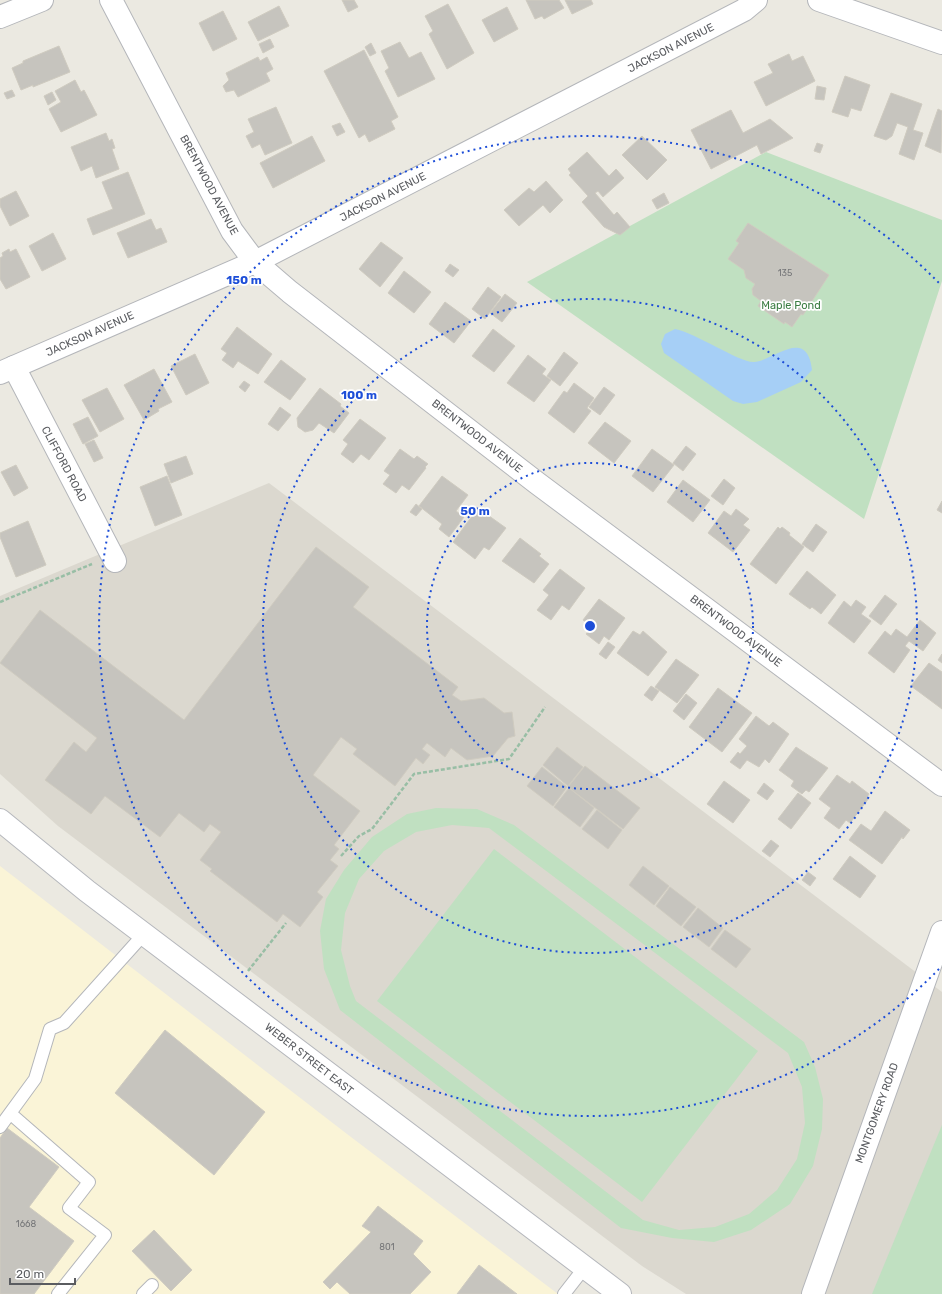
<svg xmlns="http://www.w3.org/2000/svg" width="942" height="1294" viewBox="0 0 942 1294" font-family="Rubik,sans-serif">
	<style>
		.commercial { fill: #faf4d7 }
		.education { fill: #dbd8cf }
		.green { fill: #c0e0c1; fill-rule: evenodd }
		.water { fill: #a6cff6 }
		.building { fill: #c6c4be; stroke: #cfcbc0 }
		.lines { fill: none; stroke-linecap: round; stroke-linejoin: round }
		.service-casing { stroke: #b4b6ba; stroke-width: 14 }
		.minor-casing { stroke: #b4b6ba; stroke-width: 24 }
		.secondary-casing { stroke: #b5b7bc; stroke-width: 24 }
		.path { stroke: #98bea5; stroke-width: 2.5; stroke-dasharray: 4 2; stroke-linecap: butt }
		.service { stroke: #fff; stroke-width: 12 }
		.minor { stroke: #fff; stroke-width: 22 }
		.secondary { stroke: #fff; stroke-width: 22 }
		.ring { fill: none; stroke: #1d4ed8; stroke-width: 2; stroke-dasharray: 2 4 }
		.labels { text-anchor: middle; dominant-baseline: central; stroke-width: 3.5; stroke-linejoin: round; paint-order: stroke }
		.number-label { font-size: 9px; fill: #757678 }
		.street-label { font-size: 11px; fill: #5a5c60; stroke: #fff }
		.park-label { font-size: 11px; fill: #3c7d43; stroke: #fff }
		.centre { fill: #1d4ed8; stroke: #fff; stroke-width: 2 }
		.ring-label { font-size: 12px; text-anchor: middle; font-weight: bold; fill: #1d4ed8; stroke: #fff; stroke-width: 3.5; stroke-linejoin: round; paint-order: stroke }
	</style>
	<rect width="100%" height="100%" fill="#ebe9e1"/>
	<!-- commercial -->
	<path class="commercial" d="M0,866L347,1134L558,1294H0Z"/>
	<!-- education -->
	<path class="education" d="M269,483L942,992V1294H686L642,1266L58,826L0,774V596Z"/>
	<!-- green -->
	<g class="green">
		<path d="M766,152L942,220V281L864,519L527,282Z"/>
		<path d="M436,808L477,809L514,825L804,1042L815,1067L823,1099L822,1129L813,1166L790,1204L751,1230L714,1242L672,1238L621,1228L340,1010L324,969L320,931L326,899L344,870L372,837L407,814ZM452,825L489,828L788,1053L802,1087L805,1123L797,1159L777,1190L749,1214L715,1227L679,1230L643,1220L356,1001L350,986L341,950L345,913L359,879L384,851L416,832Z"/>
		<path d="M494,849L758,1051L642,1202L377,1001Z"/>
		<path d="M942,1125V1294H872Z"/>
	</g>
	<!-- water -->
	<path class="water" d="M675,329C696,333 740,363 754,362C773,361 807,326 812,370L801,382L757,402L743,404L733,401L664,353L661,344L665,334Z"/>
	<!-- building -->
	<g class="building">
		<path d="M342,0H354L358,7L348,12Z"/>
		<path d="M526,0H559L564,8L544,19L542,16L535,19Z"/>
		<path d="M565,0H591L593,4L572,14Z"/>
		<path d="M448,4L474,53L447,69L429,34L433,31L425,16Z"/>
		<path d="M279,6L289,26L258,41L248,22Z"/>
		<path d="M507,7L518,29L494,42L482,20Z"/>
		<path d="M223,11L237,39L213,51L199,23Z"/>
		<path d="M270,39L274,47L263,53L259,44Z"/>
		<path d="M400,42L409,58L421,52L435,79L398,97L385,71L389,68L381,51Z"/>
		<path d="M371,43L376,53L370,56L365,47Z"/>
		<path d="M59,46L70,72L33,87V85L21,90L12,68L23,63V61Z"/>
		<path d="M364,50L398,117L391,121L395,129L369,142L365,134L359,138L324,71Z"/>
		<path d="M789,54L792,61L803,56L815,81L766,106L754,82L773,73L768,64Z"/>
		<path d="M258,57L260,61L267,57L273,69L266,73L270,81L238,97L234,90L226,92L223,86L229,80L226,73Z"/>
		<path d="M845,76L870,85L861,111L851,108L848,117L832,112Z"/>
		<path d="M75,80L81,92L84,90L97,115L61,132L49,109L61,102L55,91Z"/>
		<path d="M817,86L826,88L824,100L815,99Z"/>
		<path d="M12,90L15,96L7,99L4,93Z"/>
		<path d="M52,92L56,100L48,105L44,96Z"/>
		<path d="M891,93L922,104L913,130L923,133L914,160L899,154L908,127L897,123L892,136L886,140L874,136Z"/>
		<path d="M276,107L292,143L265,155L260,144L252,148L246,136L254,132L248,119Z"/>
		<path d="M938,109L942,111L941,153L925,146Z"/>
		<path d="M731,110L743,133L770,119L793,138L761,154L757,145L711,169L691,130Z"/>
		<path d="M340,123L345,132L337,136L332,126Z"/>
		<path d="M106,133L109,141L112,139L115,148L112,149L119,169L96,178L92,166L81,171L71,147Z"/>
		<path d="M312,136L325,161L273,188L260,163Z"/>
		<path d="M642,136L667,160L647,180L622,155Z"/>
		<path d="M817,143L823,145L820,153L814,151Z"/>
		<path d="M587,152L609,176L616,169L624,178L603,197L598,191L595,193L614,215L617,212L630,227L620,235L604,227L582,202L588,196L569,175L571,173L568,169Z"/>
		<path d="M128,172L145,214L93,235L87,219L113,209L102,182Z"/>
		<path d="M546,181L563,200L550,213L543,205L519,226L504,210L529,188L534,192Z"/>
		<path d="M16,191L29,216L10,226L0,206V199Z"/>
		<path d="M664,193L669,203L657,209L652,200Z"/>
		<path d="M151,219L156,230L161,228L167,242L128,258L117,233Z"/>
		<path d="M748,223L829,275L803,315L801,314L792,327L785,322L784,324L758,306L761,301L753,295L752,289L755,284L746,278L744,270L728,259L739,243L736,241Z"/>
		<path d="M53,233L66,259L42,271L29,246Z"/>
		<path d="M381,242L403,258L380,287L359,269Z"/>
		<path d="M9,249L10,252L16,249L30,277L6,289L0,279V258L3,256L2,253Z"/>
		<path d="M450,264L459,270L453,277L445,271Z"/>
		<path d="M404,271L431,292L414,313L388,293Z"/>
		<path d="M488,287L501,297L485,319L472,309Z"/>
		<path d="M505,294L517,303L502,322L490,313Z"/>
		<path d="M445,302L471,321L454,343L429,324Z"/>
		<path d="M237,327L272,354L258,374L238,361L233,368L222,360L227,353L221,349Z"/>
		<path d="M493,329L515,346L494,372L472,356Z"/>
		<path d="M564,352L578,363L560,386L547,376Z"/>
		<path d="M195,354L209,383L186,395L171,366Z"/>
		<path d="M528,355L546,369L542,374L551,380L534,402L507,383Z"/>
		<path d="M281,360L306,379L290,400L264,382Z"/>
		<path d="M154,369L172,402L158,409L159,411L144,420L124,385Z"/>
		<path d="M244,381L250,385L245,392L239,387Z"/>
		<path d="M574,383L594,398L587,408L591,411L574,433L548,413L564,391L567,393Z"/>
		<path d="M604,387L615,395L600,415L589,407Z"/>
		<path d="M107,388L124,419L100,432L82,400Z"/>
		<path d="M320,388L341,404L340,406L349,413L334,433L319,423L313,430L305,432L298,427L297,418Z"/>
		<path d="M280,407L291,415L278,431L268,424Z"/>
		<path d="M88,417L98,436L83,444L73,424Z"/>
		<path d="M360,419L386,438L369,460L361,454L353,463L341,454L348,444L343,440Z"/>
		<path d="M605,422L631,441L614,463L588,443Z"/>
		<path d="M94,440L103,458L94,462L85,444Z"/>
		<path d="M686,446L696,454L683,471L673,463Z"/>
		<path d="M400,449L414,459L417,456L428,464L425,467L426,468L409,490L402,485L396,493L383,484L390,475L384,471Z"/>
		<path d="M652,449L674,465L653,492L632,476Z"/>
		<path d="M186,456L193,474L171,483L164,464Z"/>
		<path d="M16,465L28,488L14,496L1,472Z"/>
		<path d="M167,476L182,515L155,526L140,487Z"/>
		<path d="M442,476L468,495L456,511L464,517L449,537L439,529L442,524L419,506Z"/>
		<path d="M724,479L735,488L723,505L711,496Z"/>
		<path d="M683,480L710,500L693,522L667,502Z"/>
		<path d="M942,501V513L937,510Z"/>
		<path d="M416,504L422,509L416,516L410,512Z"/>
		<path d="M478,508L506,528L489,550L484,547L475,559L453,542Z"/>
		<path d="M736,509L749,519L743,525L750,530L733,552L708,533L724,511L731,516Z"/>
		<path d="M28,521L46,565L16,577L0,537V533Z"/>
		<path d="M816,524L827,532L813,552L802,544Z"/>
		<path d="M778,527L780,529L782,527L790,533L789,535L804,547L776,584L750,564Z"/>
		<path d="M520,538L541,554L539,556L549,564L534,583L502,561Z"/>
		<path d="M316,547L369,587L353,607L458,687L452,695L461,701L484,698L504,713L512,712L515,736L508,738L493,756L467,760L451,748L445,757L427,743L422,749L430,755L423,764L416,758L395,786L353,754L357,749L341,737L313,775L360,811L334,845L339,849L330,860L338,866L317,892L323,897L300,927L283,914L277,922L210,871L212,869L200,860L221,832L210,824L204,832L179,813L160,837L105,796L91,814L45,780L74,742L86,752L97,738L0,663L40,610L184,720Z"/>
		<path d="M560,569L585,588L569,610L562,605L551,620L537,610L549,595L543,590Z"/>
		<path d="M807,571L836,595L821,614L812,607L810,609L789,594Z"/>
		<path d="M885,595L897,604L881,625L869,616Z"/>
		<path d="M599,599L625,618L609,640L604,636L599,644L586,634L592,627L583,620Z"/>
		<path d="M856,600L866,607L861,614L871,621L854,643L828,623L844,601L851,607Z"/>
		<path d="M920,620L936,633L923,651L909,641L905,646L910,650L894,673L868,653L885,631L891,636L896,629L907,637Z"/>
		<path d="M633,631L640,635L643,631L667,652L648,676L617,653Z"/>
		<path d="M608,642L615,647L606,659L599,654Z"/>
		<path d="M942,654V663L938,660Z"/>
		<path d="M676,659L699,675L677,703L655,687Z"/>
		<path d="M929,663L942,672V709L911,686Z"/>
		<path d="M651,686L659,691L652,701L644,695Z"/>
		<path d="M718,688L752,713L722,752L689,727Z"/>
		<path d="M686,694L697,703L684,720L673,711Z"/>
		<path d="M756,716L769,726L773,722L789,734L769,763L765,759L759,767L747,760L740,769L730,762L738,752L740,754L747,746L739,739Z"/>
		<path d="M557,747L583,767L568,786L543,765Z"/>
		<path d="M796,747L828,768L809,792L806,790L802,794L791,786L794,781L779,770Z"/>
		<path d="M585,766L640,808L623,829L568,787Z"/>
		<path d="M542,767L567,787L553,806L527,786Z"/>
		<path d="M837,775L850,784L852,781L869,794L867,797L869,798L850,823L846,820L839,829L824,818L831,808L819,799Z"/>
		<path d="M724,781L750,800L733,823L707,804Z"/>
		<path d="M764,783L774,791L767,800L757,793Z"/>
		<path d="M569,788L594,808L580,827L554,807Z"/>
		<path d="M798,793L811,803L791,829L778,819Z"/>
		<path d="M597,810L622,830L608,849L582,829Z"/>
		<path d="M885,811L910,830L903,839L902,837L882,864L849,840L861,824L871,831Z"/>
		<path d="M771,840L779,846L770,857L762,851Z"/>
		<path d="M850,856L876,876L860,898L833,879Z"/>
		<path d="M643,866L669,886L654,905L629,885Z"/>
		<path d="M808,872L816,878L810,886L802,880Z"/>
		<path d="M670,887L696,907L681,926L656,906Z"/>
		<path d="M698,908L723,928L709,947L683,927Z"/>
		<path d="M725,930L751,949L736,968L711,949Z"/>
		<path d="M165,1030L265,1112L214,1175L115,1093Z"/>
		<path d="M7,1128L59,1167L29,1207L74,1241L34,1294H0V1138Z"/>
		<path d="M378,1206L423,1241L413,1254L431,1272L410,1294H350L337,1282L330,1289L323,1282L371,1232L362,1226Z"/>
		<path d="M154,1230L192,1270L171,1291L132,1251Z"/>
		<path d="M479,1265L517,1294H457Z"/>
	</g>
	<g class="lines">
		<defs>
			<g id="service">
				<path d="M11,1114L89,1182L69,1208L105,1235L58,1294"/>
				<path d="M0,1127L35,1079L50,1029L64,1023L144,934"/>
				<path d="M143,1294L152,1285"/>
				<path d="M564,1294L585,1267"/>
			</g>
			<g id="minor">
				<path d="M111,0L232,231L255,262L290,292L537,483L942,785"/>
				<path d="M819,0L942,43"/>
				<path d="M0,17L42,0"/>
				<path d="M14,367L115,561"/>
				<path d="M0,373L255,262L744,10L756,0"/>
				<path d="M813,1294L942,932"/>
			</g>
			<path id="secondary" d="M0,820L87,891L620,1294"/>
		</defs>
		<!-- service casing -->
		<use href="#service" class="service-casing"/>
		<!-- minor casing -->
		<use href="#minor" class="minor-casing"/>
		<!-- secondary casing -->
		<use href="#secondary" class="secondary-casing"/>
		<!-- path -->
		<g class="path">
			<path d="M0,602L92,564"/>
			<path d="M341,856L359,836L372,829L414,774L509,759L545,707"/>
			<path d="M248,971L286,923"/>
		</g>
		<!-- service -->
		<use href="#service" class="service"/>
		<!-- minor -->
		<use href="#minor" class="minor"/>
		<!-- secondary -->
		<use href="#secondary" class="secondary"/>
	</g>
	<!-- distance rings -->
	<g class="ring">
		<circle cx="590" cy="626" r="163"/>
		<circle cx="590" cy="626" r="327"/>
		<path d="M939 969A490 490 0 1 1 939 283"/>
	</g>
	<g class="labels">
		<!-- number labels -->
		<g class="number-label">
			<text x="785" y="273">135</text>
			<text x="26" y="1224">1668</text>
			<text x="387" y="1247">801</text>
		</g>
		<!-- street labels -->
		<g class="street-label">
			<text transform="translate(671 48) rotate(-27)">JACKSON AVENUE</text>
			<text transform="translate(209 185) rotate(62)">BRENTWOOD AVENUE</text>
			<text transform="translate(383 197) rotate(-27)">JACKSON AVENUE</text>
			<text transform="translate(90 334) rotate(-24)">JACKSON AVENUE</text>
			<text transform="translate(477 436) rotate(38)">BRENTWOOD AVENUE</text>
			<text transform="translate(64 464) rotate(62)">CLIFFORD ROAD</text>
			<text transform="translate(736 631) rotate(37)">BRENTWOOD AVENUE</text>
			<text transform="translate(309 1059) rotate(38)">WEBER STREET EAST</text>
			<text transform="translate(877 1113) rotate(-70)">MONTGOMERY ROAD</text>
		</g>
		<!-- park labels -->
		<g class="park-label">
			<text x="791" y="305">Maple Pond</text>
		</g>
	</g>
	<circle cx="590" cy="626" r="6" class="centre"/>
	<g class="ring-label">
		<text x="244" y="284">150 m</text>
		<text x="359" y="399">100 m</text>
		<text x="475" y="515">50 m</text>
	</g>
	<!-- scale -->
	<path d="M10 1278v6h65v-6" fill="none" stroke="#5a5c60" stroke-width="2"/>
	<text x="16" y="1278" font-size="12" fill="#5a5c60" stroke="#ffffff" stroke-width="3" paint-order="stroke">20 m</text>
</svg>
